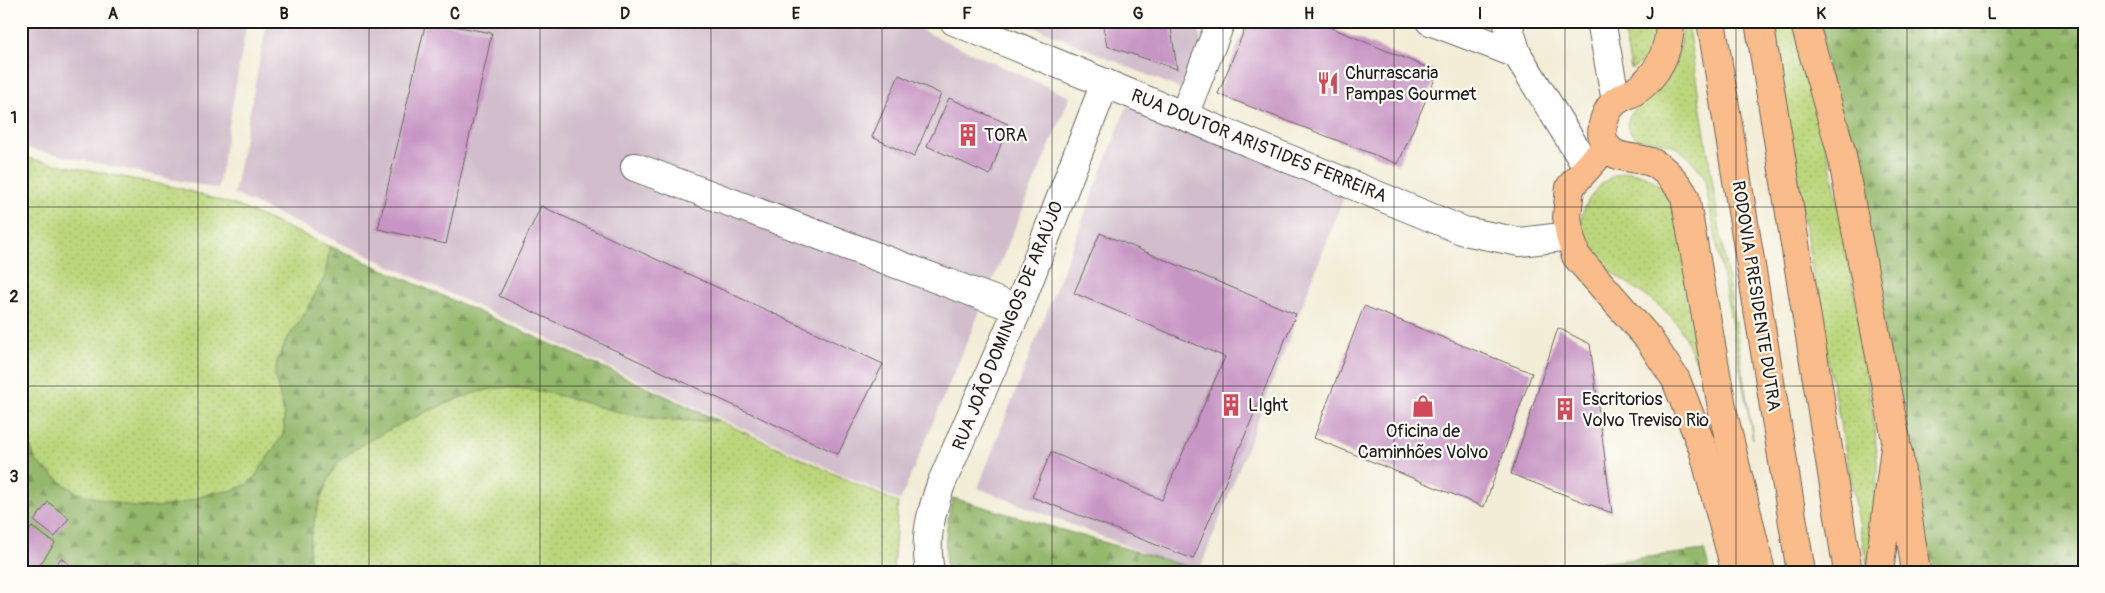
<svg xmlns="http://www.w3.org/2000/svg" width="2105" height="593" viewBox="0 0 2105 593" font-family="Pangolin,sans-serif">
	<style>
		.industrial { fill: #d1bdcc }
		.green { fill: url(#green-dots); stroke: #6c7a4c }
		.forest { fill: url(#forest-firs); stroke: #586a44 }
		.building { fill: #c795c4 }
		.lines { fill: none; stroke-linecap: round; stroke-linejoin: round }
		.minor-casing { stroke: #67655d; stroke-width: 30 }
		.major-casing { stroke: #67655d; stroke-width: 30 }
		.highway-casing { stroke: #67655d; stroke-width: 30 }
		.minor { stroke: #fff; stroke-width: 28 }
		.major { stroke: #f9bc8a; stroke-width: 28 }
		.highway { stroke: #f9bc8a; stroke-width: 28 }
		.grid { fill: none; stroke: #1c1c1c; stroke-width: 1; stroke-opacity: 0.55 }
		.labels { text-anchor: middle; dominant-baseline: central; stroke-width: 4.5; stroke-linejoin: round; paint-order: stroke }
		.poi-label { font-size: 18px; fill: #1c1c1c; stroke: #fdfcf7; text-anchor: start }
		.street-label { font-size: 18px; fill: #1c1c1c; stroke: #fdfcf7 }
		.neatline { fill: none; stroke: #1c1c1c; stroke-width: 2 }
		.grid-label { font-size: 16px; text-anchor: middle; font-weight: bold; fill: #1c1c1c }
	</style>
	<defs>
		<pattern id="green-dots" width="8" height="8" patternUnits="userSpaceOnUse" patternTransform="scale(1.25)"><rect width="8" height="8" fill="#bbd77c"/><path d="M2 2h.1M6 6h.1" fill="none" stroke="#a0b86b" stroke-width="1.8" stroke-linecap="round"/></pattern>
		<pattern id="forest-firs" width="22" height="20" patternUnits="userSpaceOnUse" patternTransform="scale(1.25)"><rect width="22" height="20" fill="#94b86c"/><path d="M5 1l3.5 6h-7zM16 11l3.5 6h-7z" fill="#789558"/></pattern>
	</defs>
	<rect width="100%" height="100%" fill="#fdfcf7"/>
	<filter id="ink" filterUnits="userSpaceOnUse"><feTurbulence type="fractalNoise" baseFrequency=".02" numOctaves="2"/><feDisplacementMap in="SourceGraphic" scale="10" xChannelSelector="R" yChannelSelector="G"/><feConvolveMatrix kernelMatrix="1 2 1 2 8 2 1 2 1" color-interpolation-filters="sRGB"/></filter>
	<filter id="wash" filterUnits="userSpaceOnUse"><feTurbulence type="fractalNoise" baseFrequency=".0096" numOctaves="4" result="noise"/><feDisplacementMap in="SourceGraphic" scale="20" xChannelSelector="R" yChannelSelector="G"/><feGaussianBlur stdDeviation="1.12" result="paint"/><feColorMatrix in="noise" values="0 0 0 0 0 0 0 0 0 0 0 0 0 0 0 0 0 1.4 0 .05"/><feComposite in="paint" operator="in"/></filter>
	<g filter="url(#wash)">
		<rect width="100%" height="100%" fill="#f3edd7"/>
		<!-- industrial -->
		<g class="industrial">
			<path d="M21,21H247L218,189L21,147Z"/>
			<path d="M267,21H901L1070,97L900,501L234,194Z"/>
			<path d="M1021,21H1197L1202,45L1185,91Z"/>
			<path d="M1127,106L1346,192L1199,572H1193L978,488Z"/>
		</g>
		<!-- green -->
		<g class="green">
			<path d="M1622,21H1655C1654,45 1654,57 1631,69Z"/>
			<path d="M1683,21H1687L1753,439L1704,176C1694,162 1680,145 1661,142C1653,141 1646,142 1638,139C1631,134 1625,128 1628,120C1630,111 1643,103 1649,97C1674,74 1681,54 1683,21Z"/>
			<path d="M1771,21H1792L1820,118L1848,249L1875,431L1877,465L1875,521L1868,569L1823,334Z"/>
			<path d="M21,157L179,188L238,206L594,363L898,503L893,572H21Z"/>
			<path d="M1629,172C1652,175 1662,186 1675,204L1723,420C1716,405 1708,390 1702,375C1694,358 1688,340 1677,324C1651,286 1551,258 1590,198C1600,183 1611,174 1629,172Z"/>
		</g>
		<!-- forest -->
		<g class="forest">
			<path d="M1818,21H2084V572H1929Z"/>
			<path d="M330,246L594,363L718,421C687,421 657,421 627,414C585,405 541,385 497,388C465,391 363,438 340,461C325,476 307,536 309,557C310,562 312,567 314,572H21V422L36,461L62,483L78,493L104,500L134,507H157L179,504L215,492L231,491L246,485L254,478L284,433V413L275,376L277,361L287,339L302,318L325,276Z"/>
			<path d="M953,498L1206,572H946C945,543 945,527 953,498Z"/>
			<path d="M1704,550L1710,572H1528Z"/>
			<path d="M736,565L753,572H711Z"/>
		</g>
		<g id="blocks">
			<!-- building -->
			<g class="building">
				<path d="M426,21L492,33L446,244L378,229Z"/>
				<path d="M1102,21H1170L1177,69L1107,46Z"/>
				<path d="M1248,21H1315L1438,72L1398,164L1218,94Z"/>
				<path d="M899,75L941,94L914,157L872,137Z"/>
				<path d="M949,98L1008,124L990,175L927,146Z"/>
				<path d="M541,206L883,364L838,454L499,296Z"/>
				<path d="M1100,233L1296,314L1193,559L1032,497L1051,452L1162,500L1225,357L1074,293Z"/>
				<path d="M1364,306L1532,373L1484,507L1314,438Z"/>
				<path d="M1558,328L1590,344L1612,513L1511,474Z"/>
				<path d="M48,502L69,518L55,537L34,521Z"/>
				<path d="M32,527L55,543L35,572H21V542Z"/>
				<path d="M61,558L78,572H51Z"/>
			</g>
		</g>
	</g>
	<g filter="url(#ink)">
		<use href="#blocks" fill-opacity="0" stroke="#67655d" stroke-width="1"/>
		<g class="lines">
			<defs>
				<g id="minor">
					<path d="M954,21L1464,231L1520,242L1570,236"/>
					<path d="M1430,21L1517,54L1587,167"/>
					<path d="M1507,21L1517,54"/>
					<path d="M1601,21L1616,101"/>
					<path d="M1184,115L1221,21"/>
					<path d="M635,167L1018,309"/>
					<path d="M930,572C924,538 930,516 941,484L1018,309L1105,83"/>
				</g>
				<g id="major">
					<path d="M1606,147L1570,187L1567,217L1570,236L1576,256L1648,338L1676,380L1703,449L1736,572"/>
					<path d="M1898,452L1916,572"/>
				</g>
				<g id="highway">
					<path d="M1670,21C1670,44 1662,67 1645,83C1635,94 1626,94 1616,101C1606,109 1600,127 1603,139C1609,161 1634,156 1651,162C1665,168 1678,184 1685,197L1723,413L1761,572"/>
					<path d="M1711,21L1801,572"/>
					<path d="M1759,21L1848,572"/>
					<path d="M1804,21L1841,151L1896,440L1879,572"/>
				</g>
			</defs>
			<!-- minor casing -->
			<use href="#minor" class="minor-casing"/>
			<!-- major casing -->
			<use href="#major" class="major-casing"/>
			<!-- highway casing -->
			<use href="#highway" class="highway-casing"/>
			<!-- minor -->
			<use href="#minor" class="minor"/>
			<!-- major -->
			<use href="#major" class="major"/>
			<!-- highway -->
			<use href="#highway" class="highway"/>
		</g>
	</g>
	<!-- grid -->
	<path class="grid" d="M198,21V572M369,21V572M540,21V572M711,21V572M882,21V572M1052,21V572M1223,21V572M1394,21V572M1565,21V572M1736,21V572M1907,21V572M21,207H2084M21,386H2084"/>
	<!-- icons -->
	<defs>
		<symbol id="restaurant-bare" viewBox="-9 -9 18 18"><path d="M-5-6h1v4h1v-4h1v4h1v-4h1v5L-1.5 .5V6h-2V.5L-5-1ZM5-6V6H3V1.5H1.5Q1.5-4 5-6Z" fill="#d1495b" stroke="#fdfcf7" stroke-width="2.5" paint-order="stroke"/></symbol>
		<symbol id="building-bare" viewBox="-9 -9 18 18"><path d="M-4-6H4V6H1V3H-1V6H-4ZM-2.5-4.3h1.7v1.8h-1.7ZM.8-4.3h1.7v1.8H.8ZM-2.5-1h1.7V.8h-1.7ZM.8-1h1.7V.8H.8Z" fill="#d1495b" stroke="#fdfcf7" stroke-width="2.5" paint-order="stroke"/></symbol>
		<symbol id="shop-bare" viewBox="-9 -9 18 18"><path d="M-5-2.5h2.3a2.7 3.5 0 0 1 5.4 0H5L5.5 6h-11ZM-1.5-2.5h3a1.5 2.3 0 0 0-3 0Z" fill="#d1495b" stroke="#fdfcf7" stroke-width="2.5" paint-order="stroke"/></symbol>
	</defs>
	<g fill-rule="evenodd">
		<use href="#restaurant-bare" x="1312" y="67" width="32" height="32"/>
		<use href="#building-bare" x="952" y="119" width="32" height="32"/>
		<use href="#building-bare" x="1215" y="389" width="32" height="32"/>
		<use href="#shop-bare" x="1407" y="390" width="32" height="32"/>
		<use href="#building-bare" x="1549" y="393" width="32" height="32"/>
	</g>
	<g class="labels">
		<!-- poi labels -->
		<g class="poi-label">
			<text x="1345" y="73">Churrascaria<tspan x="1345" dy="21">Pampas Gourmet</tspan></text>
			<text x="984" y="135">TORA</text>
			<text x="1582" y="399">Escritorios<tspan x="1582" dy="21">Volvo Treviso Rio</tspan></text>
			<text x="1248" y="405">LIght</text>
			<text x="1423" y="431" text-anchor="middle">Oficina de<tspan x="1423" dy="21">Caminhões Volvo</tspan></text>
		</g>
		<!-- street labels -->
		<g class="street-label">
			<text transform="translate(1259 146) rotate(22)">RUA DOUTOR ARISTIDES FERREIRA</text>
			<text transform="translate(1756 296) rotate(81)">RODOVIA PRESIDENTE DUTRA</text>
			<text transform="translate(1008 326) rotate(-68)">RUA JOÃO DOMINGOS DE ARAÚJO</text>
		</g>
	</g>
	<!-- margin -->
	<rect width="2105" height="593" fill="none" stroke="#fdfcf7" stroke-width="55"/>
	<rect x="28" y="28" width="2050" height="538" class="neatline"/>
	<g class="grid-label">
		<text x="113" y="19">A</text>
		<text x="284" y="19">B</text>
		<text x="455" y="19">C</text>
		<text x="625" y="19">D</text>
		<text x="796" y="19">E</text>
		<text x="967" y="19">F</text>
		<text x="1138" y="19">G</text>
		<text x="1309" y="19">H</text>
		<text x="1480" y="19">I</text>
		<text x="1650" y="19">J</text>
		<text x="1821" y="19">K</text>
		<text x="1992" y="19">L</text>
		<text x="14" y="123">1</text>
		<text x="14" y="302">2</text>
		<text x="14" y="482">3</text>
	</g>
</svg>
